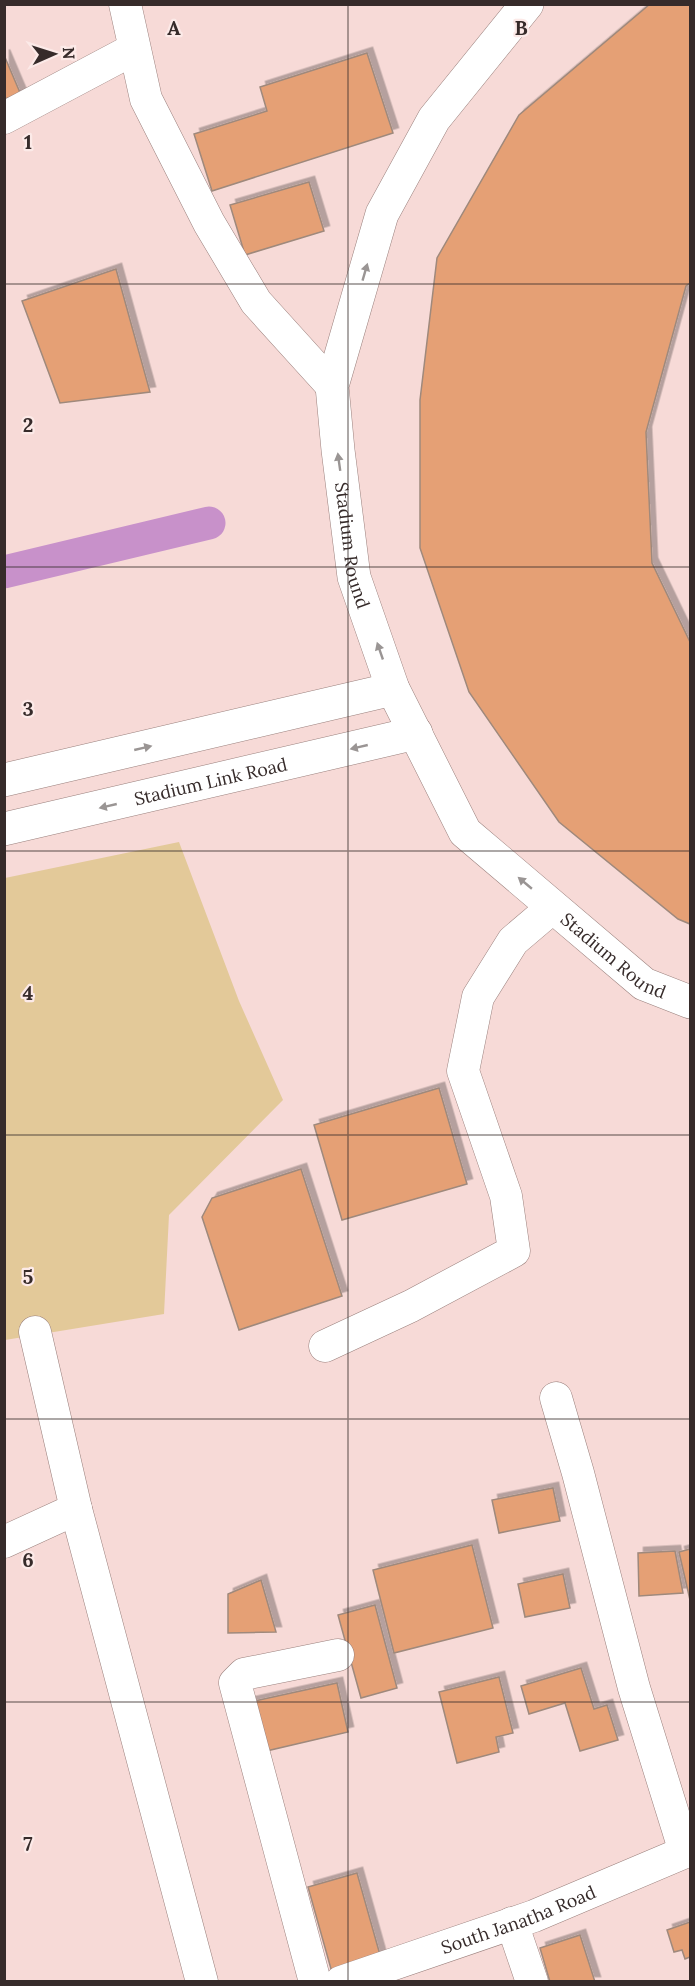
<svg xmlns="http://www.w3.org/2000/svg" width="695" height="1986" viewBox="0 0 695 1986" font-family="Lora,serif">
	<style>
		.green { fill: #e3c999 }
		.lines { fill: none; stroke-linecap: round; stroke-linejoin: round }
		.canal { stroke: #c891ca; stroke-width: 33 }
		.building { fill: #e5a075; stroke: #9f897c; stroke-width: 1.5; filter: url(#shadow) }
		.street-casing { stroke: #9a807d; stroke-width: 33 }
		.secondary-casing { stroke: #9a807d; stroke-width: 34 }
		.street { stroke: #fff; stroke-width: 32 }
		.secondary { stroke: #fff; stroke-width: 33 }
		.oneway { fill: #9a9594 }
		.grid { fill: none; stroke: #362b2a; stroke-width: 1.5; stroke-opacity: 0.55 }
		.labels { text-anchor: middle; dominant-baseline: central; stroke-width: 4.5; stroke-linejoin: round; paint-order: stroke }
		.street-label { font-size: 18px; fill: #362b2a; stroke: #fceae8 }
		.grid-label { font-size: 20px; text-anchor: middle; font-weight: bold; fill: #362b2a; stroke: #fceae8; stroke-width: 4.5; stroke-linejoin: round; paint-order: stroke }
	</style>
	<defs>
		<filter id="shadow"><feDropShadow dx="5.5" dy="-5.5" stdDeviation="0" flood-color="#0004"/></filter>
	</defs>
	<rect width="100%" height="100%" fill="#f7dad7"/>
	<!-- green -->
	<path class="green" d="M179,842L239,1001L283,1100L169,1215L164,1314L5,1340V878Z"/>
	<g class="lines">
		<!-- canal -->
		<path class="canal" d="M4,572L209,523"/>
	</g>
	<!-- building -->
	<g class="building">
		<path d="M650,4H690V283L686,286L646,432L652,563L690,642V924L678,919L559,822L469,692L420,548V400L437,258L519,115Z"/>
		<path d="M367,53L393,133L212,191L194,134L267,111L260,87Z"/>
		<path d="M4,55L21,95L4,99Z"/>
		<path d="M309,182L324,231L245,255L230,205Z"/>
		<path d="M116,269L150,392L60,403L22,301Z"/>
		<path d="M439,1088L467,1184L342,1220L314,1125Z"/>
		<path d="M301,1169L342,1296L239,1330L202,1217L212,1198Z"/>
		<path d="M553,1488L560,1521L499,1533L492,1500Z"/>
		<path d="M472,1545L493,1628L394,1653L373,1570Z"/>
		<path d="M690,1549V1600L679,1552Z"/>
		<path d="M675,1551L683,1593L639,1596L638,1553Z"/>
		<path d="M563,1574L570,1608L525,1617L518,1584Z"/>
		<path d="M261,1580L276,1632L228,1633V1594Z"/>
		<path d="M375,1605L397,1688L361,1698L338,1615Z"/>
		<path d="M581,1668L594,1709L607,1705L618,1740L580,1751L565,1703L529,1714L521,1686Z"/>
		<path d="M499,1677L513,1733L496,1737L499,1752L457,1763L439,1692Z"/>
		<path d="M337,1683L348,1732L262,1752L250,1702Z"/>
		<path d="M357,1873L382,1962L333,1976L308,1887Z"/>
		<path d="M690,1922V1957L685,1959L682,1950L674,1952L667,1930Z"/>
		<path d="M580,1935L595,1982H550L540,1948Z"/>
	</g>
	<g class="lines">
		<defs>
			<g id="street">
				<path d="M125,4L146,99L209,223L256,302L332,386"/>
				<path d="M4,118L134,49"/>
				<path d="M35,1332L76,1509L202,1982"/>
				<path d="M325,1346L411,1306L514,1251L506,1196L463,1071L478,997L513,941L553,907"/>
				<path d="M556,1398L578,1473L634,1688L685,1852"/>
				<path d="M4,1542L76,1509"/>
				<path d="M512,1923L532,1982"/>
				<path d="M315,1982L235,1683L244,1674L338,1655"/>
				<path id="s1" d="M341,1982L534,1916L690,1850"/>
			</g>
			<g id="secondary">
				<path id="s2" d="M527,4L434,119L382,214L332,386L338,450L354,577L393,689L465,832L644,984L690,1002"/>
				<path d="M4,780L393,689"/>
				<path id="s3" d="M4,829L416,733"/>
			</g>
		</defs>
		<!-- street casing -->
		<use href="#street" class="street-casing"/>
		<!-- secondary casing -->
		<use href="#secondary" class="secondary-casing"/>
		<!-- street -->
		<use href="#street" class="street"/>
		<!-- secondary -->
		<use href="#secondary" class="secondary"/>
	</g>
	<!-- one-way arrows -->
	<defs><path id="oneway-solid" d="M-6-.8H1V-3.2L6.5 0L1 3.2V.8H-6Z" transform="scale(1.5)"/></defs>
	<g class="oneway">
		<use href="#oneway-solid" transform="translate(365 272) rotate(-74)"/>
		<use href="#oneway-solid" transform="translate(339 462) rotate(-98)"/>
		<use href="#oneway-solid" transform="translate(380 651) rotate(-109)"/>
		<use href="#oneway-solid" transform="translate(359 747) rotate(167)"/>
		<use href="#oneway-solid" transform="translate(143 748) rotate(-13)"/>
		<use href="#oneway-solid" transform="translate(108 806) rotate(167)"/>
		<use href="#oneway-solid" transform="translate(525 883) rotate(-140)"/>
	</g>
	<!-- grid -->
	<path class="grid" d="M348,4V1982M4,284H690M4,567H690M4,851H690M4,1135H690M4,1419H690M4,1702H690"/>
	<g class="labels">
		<!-- street labels -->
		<g class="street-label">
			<text stroke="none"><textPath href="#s2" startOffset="596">Stadium Round</textPath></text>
			<text stroke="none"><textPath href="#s3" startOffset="212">Stadium Link Road</textPath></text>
			<text stroke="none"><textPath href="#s2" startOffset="1100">Stadium Round</textPath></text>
			<text stroke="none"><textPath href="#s1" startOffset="188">South Janatha Road</textPath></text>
		</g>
	</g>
	<g class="grid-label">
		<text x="174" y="35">A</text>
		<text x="521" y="35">B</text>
		<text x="28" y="149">1</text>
		<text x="28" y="432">2</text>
		<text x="28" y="716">3</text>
		<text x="28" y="1000">4</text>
		<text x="28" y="1284">5</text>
		<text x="28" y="1567">6</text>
		<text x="28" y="1851">7</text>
	</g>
	<!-- border -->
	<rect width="695" height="1986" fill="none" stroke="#362b2a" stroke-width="12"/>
	<!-- north arrow -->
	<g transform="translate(54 54) rotate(87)" stroke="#fceae8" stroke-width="4.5" paint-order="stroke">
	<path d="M0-4.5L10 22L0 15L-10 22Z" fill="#362b2a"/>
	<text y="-9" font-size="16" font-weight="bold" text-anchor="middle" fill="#362b2a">N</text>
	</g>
</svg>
